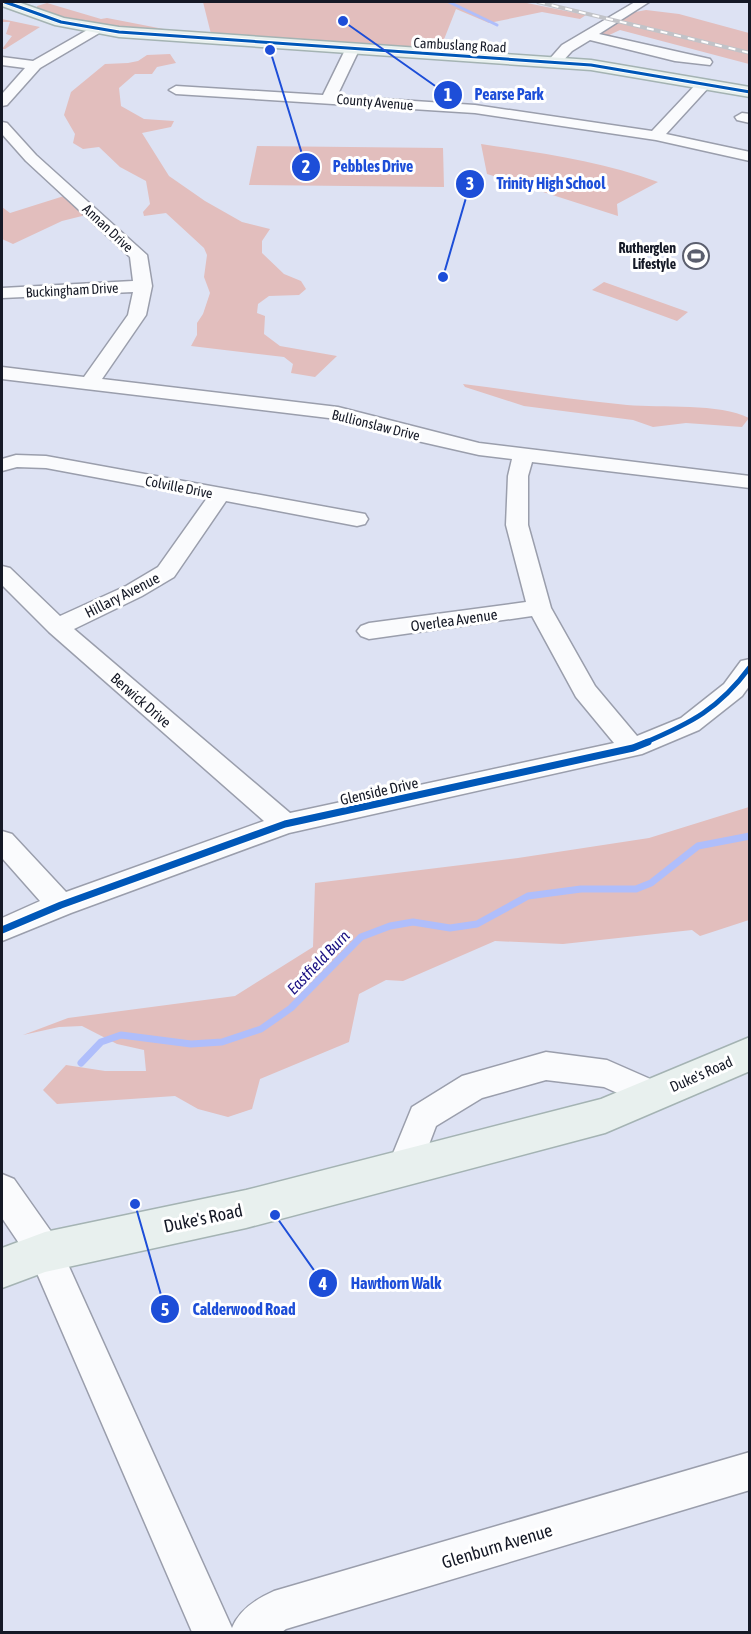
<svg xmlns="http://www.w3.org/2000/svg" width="751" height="1634" viewBox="0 0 751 1634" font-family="'Asap Condensed',sans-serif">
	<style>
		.green { fill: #e2bebd }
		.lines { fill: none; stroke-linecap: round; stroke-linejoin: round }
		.stream-far1 { stroke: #afbefb; stroke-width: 3 }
		.stream { stroke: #afbefb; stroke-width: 7 }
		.minor-casing { stroke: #9a9eac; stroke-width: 3 }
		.major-casing { stroke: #a4b3b3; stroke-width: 3 }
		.minor { fill: #fafbfd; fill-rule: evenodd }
		.major { fill: #e8f0ee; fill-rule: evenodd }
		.rail-casing { stroke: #c1c3c8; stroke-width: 4 }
		.rail { stroke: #fff; stroke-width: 2; stroke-dasharray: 7; stroke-linecap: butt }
		.cycleway-far2-casing { stroke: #fff; stroke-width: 5 }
		.cycleway-far1-casing { stroke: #fff; stroke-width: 8 }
		.cycleway-casing { stroke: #fff; stroke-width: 10 }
		.cycleway-far2 { stroke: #0057b8; stroke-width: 3 }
		.cycleway-far1 { stroke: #0057b8; stroke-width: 5 }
		.cycleway { stroke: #0057b8; stroke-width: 7 }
		.labels { text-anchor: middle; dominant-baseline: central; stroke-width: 6; stroke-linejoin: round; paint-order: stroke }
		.far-street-label { font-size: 14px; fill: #151926; stroke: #fff }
		.far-poi-label { font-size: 14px; font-weight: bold; fill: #151926; stroke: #fff; text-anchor: end }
		.street-label { font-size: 15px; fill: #151926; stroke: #fff }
		.water-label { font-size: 16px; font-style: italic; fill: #1a1182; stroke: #fff }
		.near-street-label { font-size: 18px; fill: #151926; stroke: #fff }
		.leader { fill: none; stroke: #1d4ed8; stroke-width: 2 }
		.callout-dot { fill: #1d4ed8; stroke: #fff; stroke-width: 2 }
		.mark-label { font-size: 18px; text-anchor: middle; font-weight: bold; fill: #fff }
		.callout-label { font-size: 16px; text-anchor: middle; font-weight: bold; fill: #1d4ed8; stroke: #fff; stroke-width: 6; stroke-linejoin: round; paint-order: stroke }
	</style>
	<rect width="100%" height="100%" fill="#dde2f3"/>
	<!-- green -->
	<g class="green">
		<path d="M203,2H522L586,15L580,19L542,12L489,23L456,9L441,47L446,52L211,34Z"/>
		<path d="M47,3L101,19L107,18L179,32C131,28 83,25 37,9V6Z"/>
		<path d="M646,10L679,14L749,33V64L620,30L605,37L600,35L630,13Z"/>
		<path d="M2,19L40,27L5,49H2L12,36L6,34L10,22H2Z"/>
		<path d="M170,54L176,63L157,67L152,74H135L119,88L121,106L144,119L174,121L171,127L142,133L169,176L205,201L242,222L270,229L262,241V253L284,274L301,281L306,289L299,295L269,296L258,304L257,313L265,316L264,334L280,346L337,356L315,377L291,373L293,364L284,357L191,346L197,335V323L203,314L210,293L204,277L207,255L204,248L166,213L144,216L143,212L150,204L146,181L120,167L99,147L83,149L73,143L75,134L64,115L71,92L105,64L128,63L138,61L147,55Z"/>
		<path d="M481,144C542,153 601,161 658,182L617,204L618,216L487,174Z"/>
		<path d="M257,146L443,148L444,187L249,185Z"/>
		<path d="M64,196L86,215L62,221L13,244L2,239V207L10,213Z"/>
		<path d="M604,282L688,312L677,321L592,290Z"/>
		<path d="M463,384C518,391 572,400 627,405C661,408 720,403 749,418L742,427L686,423L653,427L633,420L524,406L465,387Z"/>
		<path d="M749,807V920L700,936L692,930L563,944L495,941L403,981L386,980L359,994L349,1042L260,1079L252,1109L228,1117L198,1109L175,1096L57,1104L43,1090L66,1065L105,1071H146L144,1050L117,1044L82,1026L59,1027L23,1035L68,1018L235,996L313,947L315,883L518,858L649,838Z"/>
	</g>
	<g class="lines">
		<!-- stream-far1 -->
		<path class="stream-far1" d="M449,2L497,25"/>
		<!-- stream -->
		<path class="stream" d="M81,1063L101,1042L121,1035L191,1044L222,1042L261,1029L291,1008L361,937L390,926L413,922L450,928L477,924L528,896L581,889H636L651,883L698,846L750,836"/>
		<defs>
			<g id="minor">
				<path d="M635,2H649L599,34L710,59L712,62L710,65L675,61L590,40L572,51L559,65H549L547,62L562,45Z"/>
				<path d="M96,25L101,26L103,29L101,32L40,68L7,105L2,106V94L25,68L2,65V57L33,61Z"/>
				<path d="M352,46L359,50L337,96L475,105L652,131L699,81H709L711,84L709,87L666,134L750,152V161L656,140L475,113L176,94L169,90L176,86L323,95L345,50Z"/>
				<path d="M742,113L750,114V123L737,120L735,117Z"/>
				<path d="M2,122L7,123L36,155L147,255L152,286L146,315L102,379L338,407L479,443L750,476V488L532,462L528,476V525L551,608L595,686L637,736L681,718L724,684L741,661L750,659V685L742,696L699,730L642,754L289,833L71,913L2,941V918L40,901L2,858V831L12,834L66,892L264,821L49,632L2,585V566L10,568L60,616L126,586L158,567L207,498L46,468L17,467L2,471V459L16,455L46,456L365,514L368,519L365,524L357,526L226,501L174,577L142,596L74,629L290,813L614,743L576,697L532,616L369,639L361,636L357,631L361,626L369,623L526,602L506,525L508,476L512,459L479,455L413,440L337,419L2,379V367L84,377L128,315L133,292L2,298V288L133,281L130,257L26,161L2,134Z"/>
				<path d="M546,1052L607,1060L664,1085L669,1095L664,1105L653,1109L604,1087L546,1080L482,1098L436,1126L416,1179L404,1183L392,1179L387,1168L412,1107L462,1076Z"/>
				<path d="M2,1174L14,1179L57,1240L232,1628C239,1610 256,1599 274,1591L750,1452V1490L286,1629L282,1632H192L33,1264L2,1218Z"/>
			</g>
			<g id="major">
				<path d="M2,2H18L64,18L119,27L591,60L750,87V97L591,70L119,37L55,25L2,6Z"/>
				<path d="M750,1037V1071L605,1133L246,1228L45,1272L2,1288V1248L45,1232L246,1190L601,1099Z"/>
			</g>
		</defs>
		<!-- minor casing -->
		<use href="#minor" class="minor-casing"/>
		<!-- major casing -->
		<use href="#major" class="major-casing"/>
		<!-- minor -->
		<use href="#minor" class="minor"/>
		<!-- major -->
		<use href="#major" class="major"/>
		<defs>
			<path id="rail" d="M538,2L750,53"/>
		</defs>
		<!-- rail casing -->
		<use href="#rail" class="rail-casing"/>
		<!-- rail -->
		<use href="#rail" class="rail"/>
		<defs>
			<path id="cycleway-far2" d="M5,2L61,22L119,32L591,65L750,92"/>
			<path id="cycleway-far1" d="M644,743C691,723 719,709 750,667"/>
			<path id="cycleway" d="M2,930L61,905L285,824L633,748L648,742"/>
		</defs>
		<!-- cycleway-far2 casing -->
		<use href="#cycleway-far2" class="cycleway-far2-casing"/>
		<!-- cycleway-far1 casing -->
		<use href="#cycleway-far1" class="cycleway-far1-casing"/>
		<!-- cycleway casing -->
		<use href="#cycleway" class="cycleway-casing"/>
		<!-- cycleway-far2 -->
		<use href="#cycleway-far2" class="cycleway-far2"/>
		<!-- cycleway-far1 -->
		<use href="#cycleway-far1" class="cycleway-far1"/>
		<!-- cycleway -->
		<use href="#cycleway" class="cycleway"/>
	</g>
	<!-- icons -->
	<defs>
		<symbol id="stadium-ring" viewBox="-11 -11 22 22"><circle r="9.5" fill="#fff" stroke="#5b5f6e" stroke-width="1.5"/><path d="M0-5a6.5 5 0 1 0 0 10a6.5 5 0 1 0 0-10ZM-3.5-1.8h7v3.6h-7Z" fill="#5b5f6e"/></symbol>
	</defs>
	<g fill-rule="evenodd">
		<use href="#stadium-ring" x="681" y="241" width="30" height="30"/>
	</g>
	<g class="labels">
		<!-- far-street labels -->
		<g class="far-street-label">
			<text transform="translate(460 45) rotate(3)">Cambuslang Road</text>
			<text transform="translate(375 102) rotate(5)">County Avenue</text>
			<text transform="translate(108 228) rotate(43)">Annan Drive</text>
			<text transform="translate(72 290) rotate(-3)">Buckingham Drive</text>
			<text transform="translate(376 425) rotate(14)">Bullionslaw Drive</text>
			<text transform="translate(179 487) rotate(11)">Colville Drive</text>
		</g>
		<!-- far-poi labels -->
		<g class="far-poi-label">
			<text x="676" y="248">Rutherglen<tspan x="676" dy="16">Lifestyle</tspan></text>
		</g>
		<!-- street labels -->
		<g class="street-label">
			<text transform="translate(122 595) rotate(-27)">Hillary Avenue</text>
			<text transform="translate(454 620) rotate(-8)">Overlea Avenue</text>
			<text transform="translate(141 700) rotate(41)">Berwick Drive</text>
			<text transform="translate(379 791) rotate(-13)">Glenside Drive</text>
			<text transform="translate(701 1074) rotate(-24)">Duke's Road</text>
		</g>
		<!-- water labels -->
		<g class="water-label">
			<text transform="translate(318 962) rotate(-46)">Eastfield Burn</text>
		</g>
		<!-- near-street labels -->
		<g class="near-street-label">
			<text transform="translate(203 1218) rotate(-12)">Duke's Road</text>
			<text transform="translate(497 1546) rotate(-17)">Glenburn Avenue</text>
		</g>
	</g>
	<!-- callouts -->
	<path class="leader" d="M343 21L448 95M270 50L306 167M443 277L470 184M275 1215L323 1283M135 1204L165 1309"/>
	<g class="callout-dot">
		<circle cx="343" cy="21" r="6"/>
		<circle cx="270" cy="50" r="6"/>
		<circle cx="443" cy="277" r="6"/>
		<circle cx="275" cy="1215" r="6"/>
		<circle cx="135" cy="1204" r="6"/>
		<circle cx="448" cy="95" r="15"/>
		<circle cx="306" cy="167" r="15"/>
		<circle cx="470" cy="184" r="15"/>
		<circle cx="323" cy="1283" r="15"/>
		<circle cx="165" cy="1309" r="15"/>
	</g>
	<g class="mark-label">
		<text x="448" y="101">1</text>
		<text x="306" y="173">2</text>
		<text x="470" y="190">3</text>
		<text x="323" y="1290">4</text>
		<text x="165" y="1316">5</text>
	</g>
	<g class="callout-label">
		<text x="509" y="100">Pearse Park</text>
		<text x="373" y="172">Pebbles Drive</text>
		<text x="551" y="189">Trinity High School</text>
		<text x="396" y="1289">Hawthorn Walk</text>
		<text x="244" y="1315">Calderwood Road</text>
	</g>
	<!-- border -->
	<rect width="751" height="1634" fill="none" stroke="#151926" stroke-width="6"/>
</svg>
